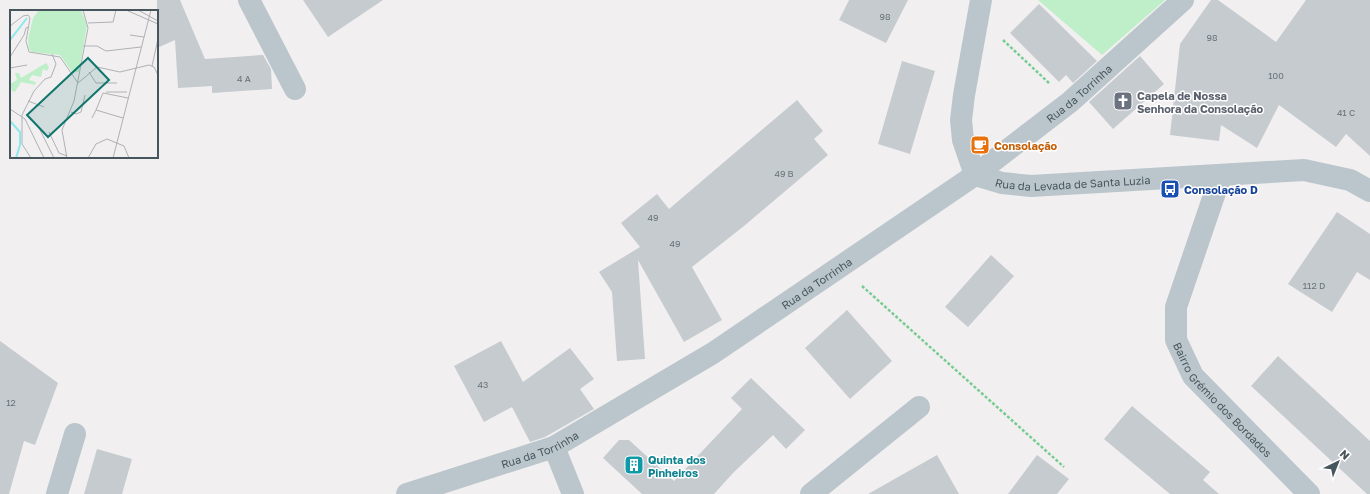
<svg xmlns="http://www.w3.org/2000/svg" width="1370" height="494" viewBox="0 0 1370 494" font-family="'Golos Text',sans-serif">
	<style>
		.green { fill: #beefc8 }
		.building { fill: #c6cbcf }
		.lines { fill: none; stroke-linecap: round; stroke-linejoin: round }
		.path { stroke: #77cc92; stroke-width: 2.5; stroke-dasharray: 3 2; stroke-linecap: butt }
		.minor { stroke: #bbc6cc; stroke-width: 22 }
		.labels { text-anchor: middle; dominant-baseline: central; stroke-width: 3; stroke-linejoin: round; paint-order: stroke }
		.number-label { font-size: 9px; fill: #67737a }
		.street-label { font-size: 11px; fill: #47565d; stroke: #fff }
		.worship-label { font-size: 11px; font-weight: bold; fill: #5b616d; stroke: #fff; text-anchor: start }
		.food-label { font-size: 11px; font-weight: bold; fill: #c56008; stroke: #fff; text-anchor: start }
		.transit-label { font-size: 11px; font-weight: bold; fill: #164399; stroke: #fff; text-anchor: start }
		.culture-label { font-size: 11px; font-weight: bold; fill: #0d838f; stroke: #fff; text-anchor: start }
		.inset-river { fill: none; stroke: #8ce9eb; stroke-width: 2 }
		.inset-road { fill: none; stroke: #aeb2b5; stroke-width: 1 }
		.view { fill: #0f766e; fill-opacity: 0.15; stroke: #0f766e; stroke-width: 2 }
		.inset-edge { fill: none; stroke: #47565d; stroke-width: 2 }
	</style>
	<rect width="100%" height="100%" fill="#f2eff0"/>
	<!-- green -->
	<path class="green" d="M1038,0H1165L1102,55Z"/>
	<!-- building -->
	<g class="building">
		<path d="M157,0H180L205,59L263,55L271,69L272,89L212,93V86L178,88L175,40L157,48Z"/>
		<path d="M303,0H383L328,37Z"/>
		<path d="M849,0H908L886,43L839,20Z"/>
		<path d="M1211,0H1218L1276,42L1306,0H1370V156L1346,134L1336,147L1279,105L1257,148L1221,125L1219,141L1170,135L1180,44Z"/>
		<path d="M1039,4L1097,61L1073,83L1066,75L1059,82L1010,33Z"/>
		<path d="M1140,56L1164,84L1113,129L1089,102Z"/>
		<path d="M902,61L935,71L910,154L878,144Z"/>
		<path d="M797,100L823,131L814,139L828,155L744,226L692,267L722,320L684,342L638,260L645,359L617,361L612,292L599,272L640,247L621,223L657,194L669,209Z"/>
		<path d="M1337,212L1370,234V280L1357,272L1332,312L1288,284Z"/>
		<path d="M991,255L1014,276L968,327L945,307Z"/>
		<path d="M847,310L892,361L850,399L805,348Z"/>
		<path d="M0,341L58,383L35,445L24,441L9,494H0Z"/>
		<path d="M501,341L523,382L570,348L594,379L580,389L594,409L545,437L530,442L512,407L484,422L454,366Z"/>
		<path d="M1278,356L1370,441V494H1367L1251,386Z"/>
		<path d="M751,378L805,430L786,449L773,435L733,473L714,494H642L603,458L619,440H629L674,481L742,409L731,398Z"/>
		<path d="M1132,406L1210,472L1203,480L1219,494H1170L1104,439Z"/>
		<path d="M97,449L132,459L122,494H84Z"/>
		<path d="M937,455L959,494H868Z"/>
		<path d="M1037,455L1069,479L1057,494H1008Z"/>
	</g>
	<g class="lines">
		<!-- path -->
		<g class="path">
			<path d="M1003,40L1049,83"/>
			<path d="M862,286L1064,467"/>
		</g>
		<!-- minor -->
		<g class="minor">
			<path d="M249,0L295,89"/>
			<path id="s1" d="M981,0L964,95L961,120L963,140L975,175L1002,183L1031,186L1304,170L1350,180L1370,191"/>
			<path id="s2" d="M1221,175L1176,307V340L1193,376L1309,494"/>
			<path d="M554,447L573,494"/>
			<path d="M57,494L75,434"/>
			<path id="s3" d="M407,494L554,447L713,353L975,175L1070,102L1183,0"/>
			<path d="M811,494L919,407"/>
		</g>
	</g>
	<!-- icons -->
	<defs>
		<symbol id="church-square" viewBox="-11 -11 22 22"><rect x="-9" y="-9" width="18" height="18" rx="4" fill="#6b7280" stroke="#fff"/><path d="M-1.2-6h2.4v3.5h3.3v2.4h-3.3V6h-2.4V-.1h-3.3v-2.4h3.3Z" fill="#fff"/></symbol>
		<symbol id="cafe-square" viewBox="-11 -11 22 22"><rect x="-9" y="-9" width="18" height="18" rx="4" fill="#e8710a" stroke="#fff"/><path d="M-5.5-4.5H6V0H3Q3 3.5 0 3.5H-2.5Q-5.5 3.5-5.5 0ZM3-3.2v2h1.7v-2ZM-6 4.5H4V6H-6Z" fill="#fff"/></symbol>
		<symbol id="bus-square" viewBox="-11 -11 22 22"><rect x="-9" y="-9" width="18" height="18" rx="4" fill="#1a4fb4" stroke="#fff"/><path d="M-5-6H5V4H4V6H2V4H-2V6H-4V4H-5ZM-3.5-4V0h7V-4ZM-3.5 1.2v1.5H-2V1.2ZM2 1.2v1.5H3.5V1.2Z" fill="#fff"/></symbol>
		<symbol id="building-square" viewBox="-11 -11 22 22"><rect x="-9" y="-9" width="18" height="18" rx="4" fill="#0f9aa8" stroke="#fff"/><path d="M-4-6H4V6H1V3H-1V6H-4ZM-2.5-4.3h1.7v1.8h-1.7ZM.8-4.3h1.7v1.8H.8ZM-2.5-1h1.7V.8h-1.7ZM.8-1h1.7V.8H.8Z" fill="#fff"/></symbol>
	</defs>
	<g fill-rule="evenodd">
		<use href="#church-square" x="1112" y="90" width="22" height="22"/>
		<use href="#cafe-square" x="969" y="134" width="22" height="22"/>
		<use href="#bus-square" x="1159" y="178" width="22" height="22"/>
		<use href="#building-square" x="623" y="454" width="22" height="22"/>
	</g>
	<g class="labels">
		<!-- number labels -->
		<g class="number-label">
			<text x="885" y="16">98</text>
			<text x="1212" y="37">98</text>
			<text x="1276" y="75">100</text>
			<text x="244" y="78">4 A</text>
			<text x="1346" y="112">41 C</text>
			<text x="784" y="173">49 B</text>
			<text x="653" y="217">49</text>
			<text x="675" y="243">49</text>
			<text x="1314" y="285">112 D</text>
			<text x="483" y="384">43</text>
			<text x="11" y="402">12</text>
		</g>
		<!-- street labels -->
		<g class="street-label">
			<text stroke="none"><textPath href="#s3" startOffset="788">Rua da Torrinha</textPath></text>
			<text stroke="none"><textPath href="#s1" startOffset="278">Rua da Levada de Santa Luzia</textPath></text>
			<text stroke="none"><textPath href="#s3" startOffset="464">Rua da Torrinha</textPath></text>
			<text stroke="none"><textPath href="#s2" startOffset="249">Bairro Grémio dos Bordados</textPath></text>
			<text stroke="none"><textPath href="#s3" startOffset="140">Rua da Torrinha</textPath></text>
		</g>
		<!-- worship labels -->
		<g class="worship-label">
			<text x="1137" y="95">Capela de Nossa<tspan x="1137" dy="13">Senhora da Consolação</tspan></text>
		</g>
		<!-- food labels -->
		<g class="food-label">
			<text x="994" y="145">Consolação</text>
		</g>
		<!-- transit labels -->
		<g class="transit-label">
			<text x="1184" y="189">Consolação D</text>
		</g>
		<!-- culture labels -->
		<g class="culture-label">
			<text x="648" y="459">Quinta dos<tspan x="648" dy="13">Pinheiros</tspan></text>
		</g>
	</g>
	<!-- overview -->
	<g transform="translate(10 10)">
		<rect width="148" height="148" fill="#f2eff0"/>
		<path d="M29,0H71L77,15L69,62H62L50,45L22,42L19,39L18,29L23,8ZM36,53L39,57L37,61L33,59L31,67L22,65L19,70L26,72L25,75L11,72L5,82L2,81L0,74L7,70L5,63H9L11,68Z" fill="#beefc8"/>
		<path class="inset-river" d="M0,30L17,8M0,111L10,122V135L6,148"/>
		<path class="inset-road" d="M116,0L148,14M128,0L148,11M78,13L103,12L106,0M0,16L13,6L18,5L20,8L16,31L19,42L50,47L68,73L87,57L110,62L139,55L144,57L148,65M120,25L134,27M73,36H87L96,41L131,37M0,47L14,25L16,18L19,17M142,56L148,29M0,58L17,55M79,62L86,73H107M96,82H117M18,91L34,97M0,99L15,109L34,148M86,100L93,83L118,88M61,102L66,104L71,102L75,85M82,108L86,100L113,108M30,120L44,148M39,122L49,143L57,146M21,148L12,134V105L24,81L35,69L41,67L46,54L42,44M57,148L52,120L64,91L78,18L73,0M78,148L86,134L97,129L114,136L119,148M103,148L141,0"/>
		<path class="view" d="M78,48L99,70L38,127L17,105Z"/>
		<rect width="148" height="148" class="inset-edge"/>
	</g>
	<!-- north arrow -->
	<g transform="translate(1338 462) rotate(43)" stroke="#ffffff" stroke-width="3" paint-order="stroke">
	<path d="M0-3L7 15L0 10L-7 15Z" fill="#47565d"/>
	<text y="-6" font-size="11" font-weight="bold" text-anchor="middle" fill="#47565d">N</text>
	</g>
</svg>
